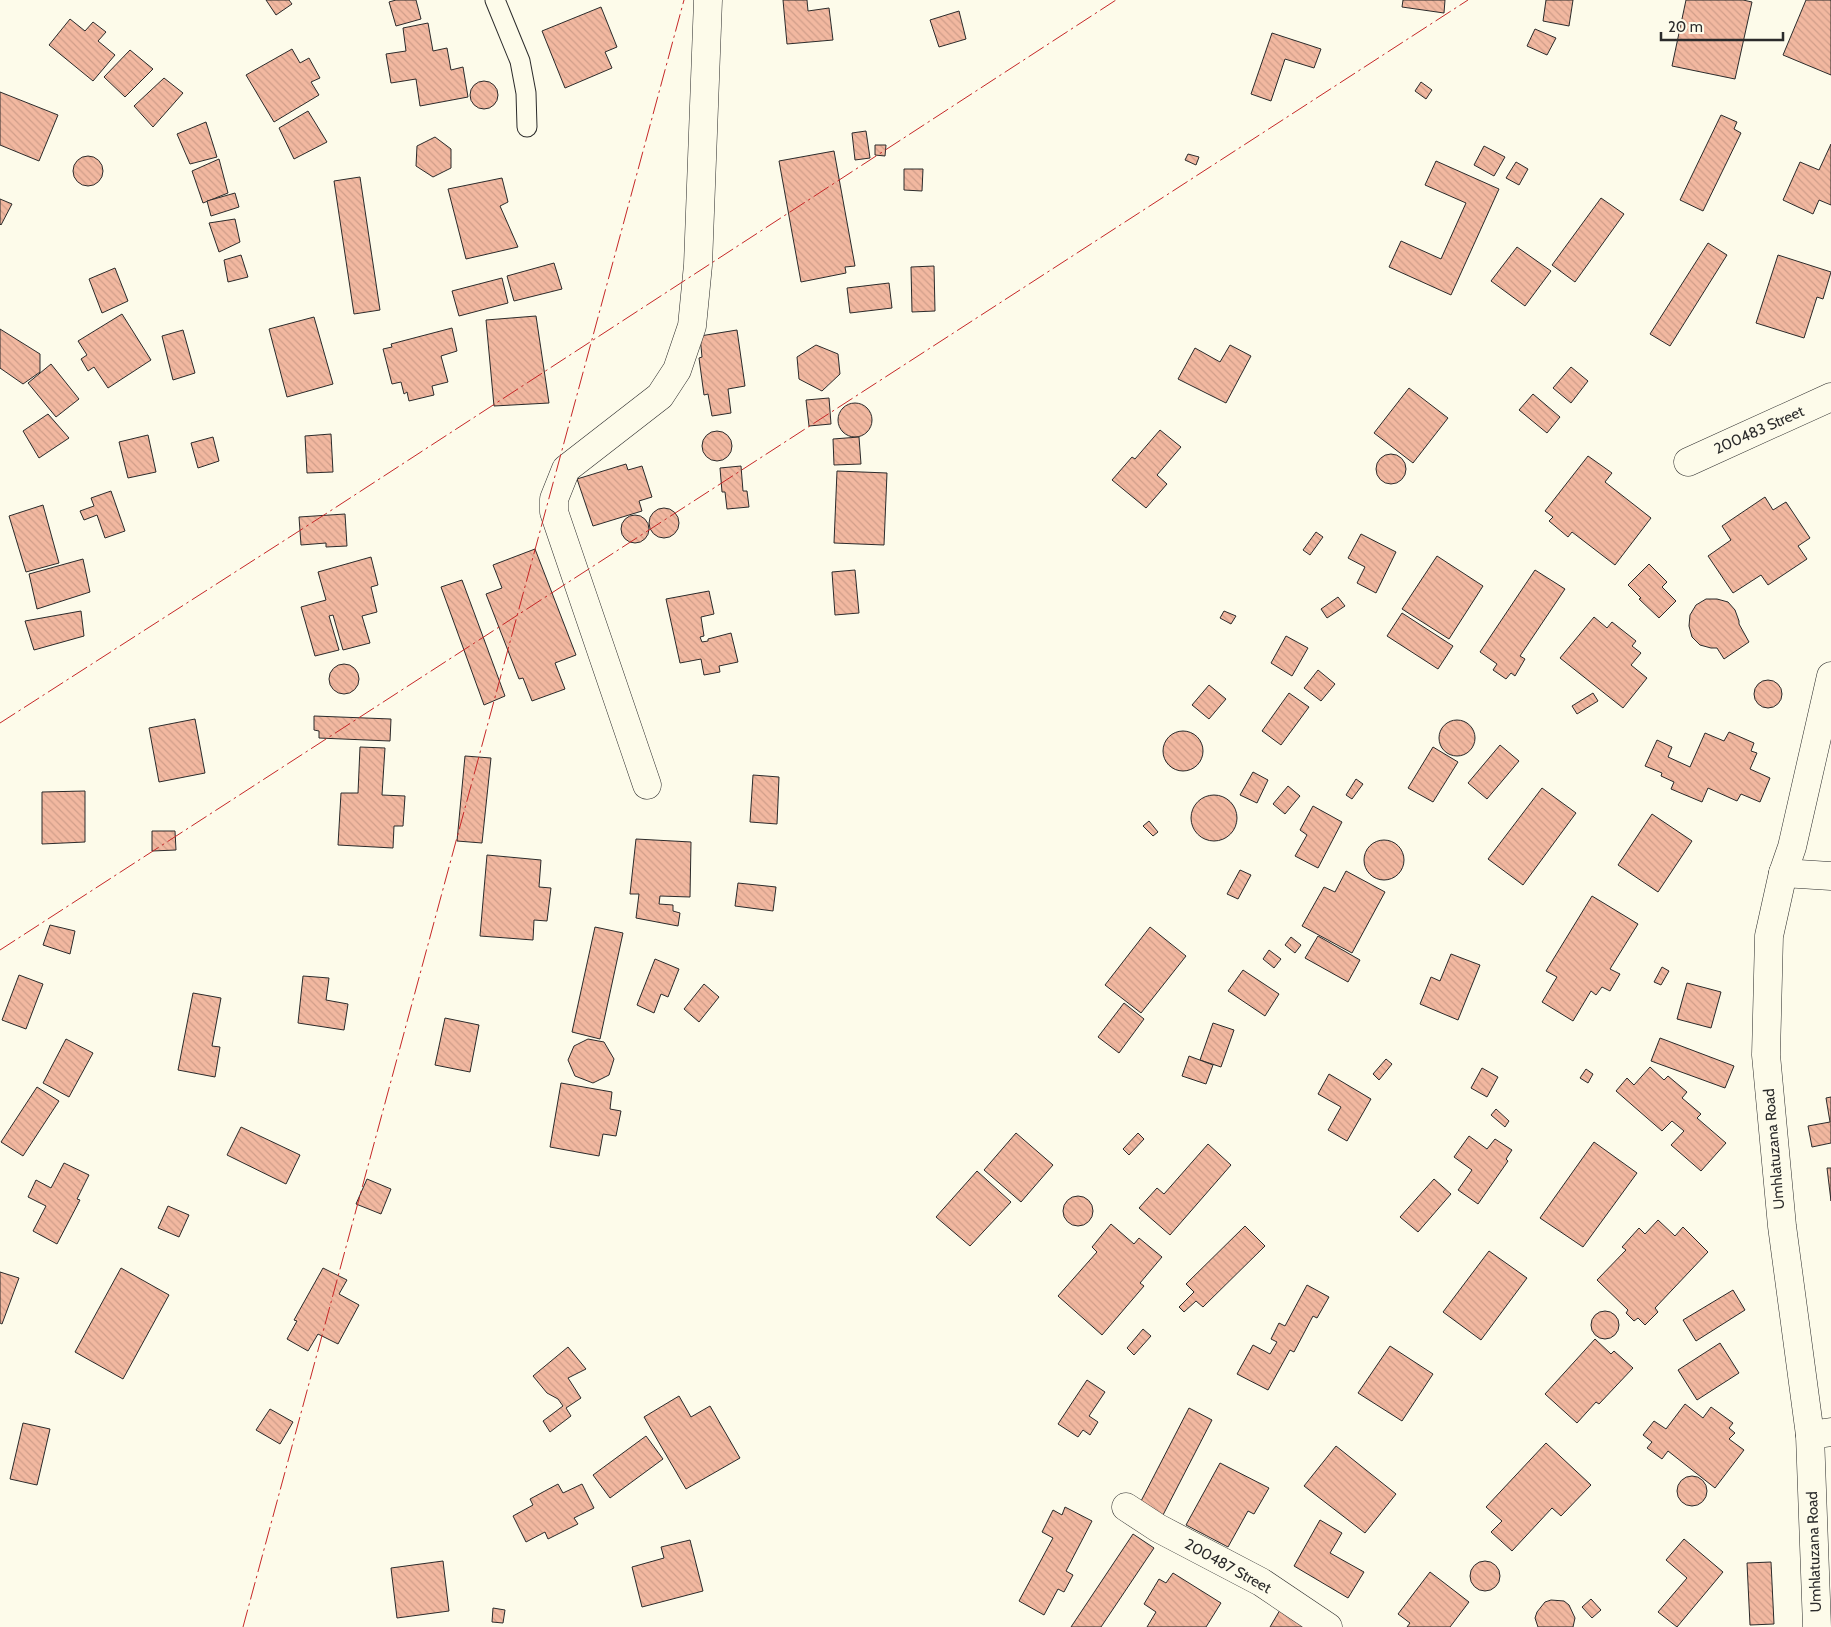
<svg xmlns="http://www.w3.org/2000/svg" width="1831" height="1627" viewBox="0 0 1831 1627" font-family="Cabin,sans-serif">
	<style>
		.building { fill: url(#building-back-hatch); stroke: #2b2b2b }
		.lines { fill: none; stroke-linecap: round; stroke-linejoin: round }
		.lane-casing { stroke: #2b2b2b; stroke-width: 21 }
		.street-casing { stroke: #2b2b2b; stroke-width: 29 }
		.secondary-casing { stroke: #2b2b2b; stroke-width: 29 }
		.lane { stroke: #fdfbea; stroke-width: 19 }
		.street { stroke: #fdfbea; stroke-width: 28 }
		.secondary { stroke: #fdfbea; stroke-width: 28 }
		.power { stroke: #c62828; stroke-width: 1; stroke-dasharray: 18 4 2.5 4; stroke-linecap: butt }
		.labels { text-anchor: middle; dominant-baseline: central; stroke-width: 4; stroke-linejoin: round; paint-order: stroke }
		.street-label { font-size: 15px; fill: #2b2b2b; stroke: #fdfbea }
	</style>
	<defs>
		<pattern id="building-back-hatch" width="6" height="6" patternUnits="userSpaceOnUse" patternTransform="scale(1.25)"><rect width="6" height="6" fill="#f2b8a0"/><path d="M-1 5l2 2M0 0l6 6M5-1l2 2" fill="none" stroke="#d09e8a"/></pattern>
	</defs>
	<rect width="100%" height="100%" fill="#fdfbea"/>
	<!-- building -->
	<g class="building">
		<path d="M266,0H289L292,4L276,15Z"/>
		<path d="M396,0H416L421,19L396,26L389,2Z"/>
		<path d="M783,0H807L808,11L829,8L833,40L787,44Z"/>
		<path d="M1403,0H1445L1444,13L1402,7Z"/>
		<path d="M1546,0H1573L1569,26L1543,21Z"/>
		<path d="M1686,0H1743L1752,2L1735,79L1672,66Z"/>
		<path d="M1806,0H1831V75L1783,55Z"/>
		<path d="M601,7L617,47L605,52L612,68L565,88L542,31Z"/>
		<path d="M959,11L966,39L939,47L930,20Z"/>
		<path d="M70,19L85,31L93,22L106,32L98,41L115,55L93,81L49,45Z"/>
		<path d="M428,23L433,51L447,48L451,70L463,67L468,97L420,106L416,79L391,83L386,54L406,51L403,28Z"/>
		<path d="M1535,29L1556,38L1547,55L1527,46Z"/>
		<path d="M1272,33L1321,49L1314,68L1285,59L1271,101L1251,94Z"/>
		<path d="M292,49L300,63L309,58L320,78L311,82L319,95L274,122L246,75Z"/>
		<path d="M130,50L153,69L125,97L104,77Z"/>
		<path d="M164,78L183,93L153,127L134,106Z"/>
		<circle cx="484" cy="95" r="14"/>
		<path d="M1421,82L1432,90L1426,99L1415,91Z"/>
		<path d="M0,92L58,115L39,161L0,145Z"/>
		<path d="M308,111L327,142L294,159L279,128Z"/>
		<path d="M1721,115L1737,122L1734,129L1741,133L1703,211L1680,200Z"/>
		<path d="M206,122L217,157L190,164L177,134Z"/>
		<path d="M866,131L870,158L855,160L852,133Z"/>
		<path d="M435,137L451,149V168L433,177L416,166L417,146Z"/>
		<path d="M1831,144V205L1819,200L1813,214L1783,200L1800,162L1819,170Z"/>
		<path d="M875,145H886L885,156L875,155Z"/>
		<path d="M1484,146L1505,157L1494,176L1474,165Z"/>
		<path d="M834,151L855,266L845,267L846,273L801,282L779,161Z"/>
		<path d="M1188,154L1199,157L1196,165L1185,160Z"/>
		<circle cx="88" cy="171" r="15"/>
		<path d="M219,159L228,193L203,203L192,171Z"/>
		<path d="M1436,161L1499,189L1451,295L1389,267L1401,241L1441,259L1466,203L1425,185Z"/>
		<path d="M1516,162L1528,169L1519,185L1506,178Z"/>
		<path d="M904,169H923L922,191L904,190Z"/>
		<path d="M360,177L380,310L354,314L334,181Z"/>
		<path d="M502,178L508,202L500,206L518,247L466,259L448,189Z"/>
		<path d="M235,193L239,207L211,216L207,201Z"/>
		<path d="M1601,198L1624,214L1575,282L1552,265Z"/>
		<path d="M0,199L12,204L1,225L0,224Z"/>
		<path d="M235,219L240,242L219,252L209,223Z"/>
		<path d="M1708,243L1727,255L1670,346L1650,334Z"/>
		<path d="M1517,247L1551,271L1525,306L1491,281Z"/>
		<path d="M241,255L248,277L228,282L224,260Z"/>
		<path d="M1778,255L1831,272L1823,299L1817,297L1804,338L1756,323Z"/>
		<path d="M554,263L562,289L514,301L507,276Z"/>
		<path d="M934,266L935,311L912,312L911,267Z"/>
		<path d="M115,268L128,301L102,313L89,279Z"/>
		<path d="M502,278L508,303L459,316L452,291Z"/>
		<path d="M889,283L892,308L850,313L847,288Z"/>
		<path d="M122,314L151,360L108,388L94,367L88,371L81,359L87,355L78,341Z"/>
		<path d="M536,316L549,403L494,406L486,320Z"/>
		<path d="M314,317L333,384L287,397L269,329Z"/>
		<path d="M452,328L457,351L441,356L448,382L432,386L434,395L409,401L407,392L404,394L401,382L392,384L383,349L392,347L391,344Z"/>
		<path d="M0,329L40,354V372L23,384L0,368Z"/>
		<path d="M183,330L195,373L173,380L162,336Z"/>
		<path d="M737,330L745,386L728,389L731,413L712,416L708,394L704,395L699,358L702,357L700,336Z"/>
		<path d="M816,345L838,354L840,374L822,391L799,379L797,357Z"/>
		<path d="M1230,345L1251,356L1226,403L1178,379L1195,348L1220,362Z"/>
		<path d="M51,364L79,399L56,417L28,383Z"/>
		<path d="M1571,367L1588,381L1571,403L1553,388Z"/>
		<path d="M1409,388L1448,418L1413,463L1374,433Z"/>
		<path d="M1533,394L1560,417L1547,433L1519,410Z"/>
		<path d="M829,398L831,424L809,426L806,400Z"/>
		<circle cx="855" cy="420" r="17"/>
		<path d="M48,414L69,438L39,458L23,431Z"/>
		<path d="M1160,430L1181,447L1157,475L1167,484L1146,508L1112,480L1132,457L1135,459Z"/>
		<circle cx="717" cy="446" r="15"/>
		<path d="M331,434L333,472L307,473L305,436Z"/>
		<path d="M148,435L156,472L128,478L119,442Z"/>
		<path d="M213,437L219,461L198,468L191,443Z"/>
		<path d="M859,437L861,464L834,465L833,439Z"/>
		<circle cx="1391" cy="469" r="15"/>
		<path d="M1588,456L1612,473L1605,482L1651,518L1615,565L1572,532L1568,537L1549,521L1553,517L1545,511Z"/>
		<path d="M626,464L628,470L642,466L652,497L639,501L642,511L593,526L577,479Z"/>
		<path d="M741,466L743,491H747L749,507L727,509L725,492H722L720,468Z"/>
		<path d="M837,471L887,473L884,545L834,543Z"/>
		<path d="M111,491L125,531L105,538L97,515L84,520L80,511L94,506L91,498Z"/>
		<path d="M1765,497L1773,510L1786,502L1810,538L1798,546L1807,559L1768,585L1761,575L1733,593L1708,556L1731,540L1722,526Z"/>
		<path d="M43,505L59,563L26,572L9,516Z"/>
		<circle cx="664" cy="523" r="15"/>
		<path d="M345,514L347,546L326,547V543L301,545L299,517Z"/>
		<circle cx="635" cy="529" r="14"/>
		<path d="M1316,532L1323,537L1310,555L1303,550Z"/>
		<path d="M1361,534L1396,552L1376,593L1357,583L1365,567L1348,558Z"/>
		<path d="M535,549L576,655L555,663L565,689L532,701L523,678L519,679L486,594L502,588L493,565Z"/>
		<path d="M1437,556L1483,586L1449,639L1402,609Z"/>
		<path d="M371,557L378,585L371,587L377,612L362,616L370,643L343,650L333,615L329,616L339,650L315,656L301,607L326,600L318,572Z"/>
		<path d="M83,559L90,592L37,609L29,574Z"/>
		<path d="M1649,564L1667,582L1662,587L1676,601L1659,618L1639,599L1641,598L1628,585Z"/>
		<path d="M855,570L859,613L835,615L832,572Z"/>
		<path d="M1535,570L1565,589L1520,656L1525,659L1515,676L1511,673L1506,679L1493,670L1497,664L1480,652Z"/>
		<path d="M462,580L505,696L484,705L441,587Z"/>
		<path d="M709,591L714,614L701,617L704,636L700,637L702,642L708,641V639L731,633L738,662L719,666L720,672L704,675L701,659L680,663L666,599Z"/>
		<path d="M1338,597L1345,606L1327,618L1321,609Z"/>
		<path d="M1706,599H1717L1728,602L1735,610L1739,621V624L1749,642L1724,659L1717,648H1711L1700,645L1692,637L1689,626L1690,615L1696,605Z"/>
		<path d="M81,611L84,636L34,650L25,621Z"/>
		<path d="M1224,611L1236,616L1231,624L1220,618Z"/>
		<path d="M1402,613L1453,646L1438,669L1387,636Z"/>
		<path d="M1594,617L1607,628L1612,622L1636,641L1632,646L1641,653L1631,665L1647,678L1623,708L1560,658Z"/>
		<path d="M1286,636L1308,648L1292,676L1271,663Z"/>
		<circle cx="344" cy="679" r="15"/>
		<path d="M1318,670L1335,684L1321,701L1304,688Z"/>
		<circle cx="1768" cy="694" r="14"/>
		<path d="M1209,685L1226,699L1209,719L1192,705Z"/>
		<path d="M1289,693L1309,707L1281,745L1262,731Z"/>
		<path d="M1593,693L1598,701L1577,714L1572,706Z"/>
		<path d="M314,716L391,719L390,741L319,738V731L314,730Z"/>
		<path d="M195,719L205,773L159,782L149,728Z"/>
		<circle cx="1457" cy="738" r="18"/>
		<circle cx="1183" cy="751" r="20"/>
		<path d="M1729,732L1754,743L1751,751L1757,753L1750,769L1770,778L1760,802L1741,794L1737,801L1708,788L1702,802L1671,789L1674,782L1661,776L1662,773L1645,766L1657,740L1672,747L1668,757L1690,767L1705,733L1724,741Z"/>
		<path d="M1500,745L1519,761L1487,799L1468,783Z"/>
		<path d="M360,747L385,748L382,795L405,796L403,826H394L393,848L338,845L341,793H358Z"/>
		<path d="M1433,747L1458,762L1433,802L1408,788Z"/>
		<path d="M465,756L491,758L482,843L457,841Z"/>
		<path d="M1253,772L1268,780L1257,803L1240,795Z"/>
		<path d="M753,775L779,777L777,824L750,822Z"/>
		<path d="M1356,779L1363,784L1352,799L1346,795Z"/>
		<path d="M1288,786L1300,796L1285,814L1273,804Z"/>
		<path d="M1542,788L1576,813L1523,885L1488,859Z"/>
		<path d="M85,791V842L42,844V792Z"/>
		<circle cx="1214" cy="818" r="23"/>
		<path d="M1313,806L1342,822L1318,868L1295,856L1307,835L1300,830Z"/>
		<path d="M1652,814L1692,841L1658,892L1618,865Z"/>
		<path d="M1149,821L1158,832L1153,836L1143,826Z"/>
		<path d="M152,831H175L176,850L152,851Z"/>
		<path d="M636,839L691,842L690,897L660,896L659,904L673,905V911L680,913L678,926L636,918L639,894H630Z"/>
		<circle cx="1384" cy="860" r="20"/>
		<path d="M487,855L541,860L539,887L551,888L547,921L534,920L533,940L480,936Z"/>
		<path d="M1240,870L1251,875L1238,899L1227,894Z"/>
		<path d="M1346,871L1385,892L1352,953L1302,926L1324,887L1335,892Z"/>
		<path d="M738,883L776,887L773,911L735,906Z"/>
		<path d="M1592,896L1638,924L1610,969L1620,974L1610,991L1602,987L1596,995L1591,991L1573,1021L1542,1002L1557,977L1546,971Z"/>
		<path d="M50,925L75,931L70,954L43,945Z"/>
		<path d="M595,927L623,933L600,1039L572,1032Z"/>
		<path d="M1150,927L1186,956L1141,1013L1105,985Z"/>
		<path d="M1318,936L1360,960L1348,982L1305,958Z"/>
		<path d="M1291,937L1301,945L1295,953L1285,945Z"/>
		<path d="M1269,950L1281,959L1274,968L1263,959Z"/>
		<path d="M1451,954L1480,965L1458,1020L1420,1004L1431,977L1440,981Z"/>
		<path d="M655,959L679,969L668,997L661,994L654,1013L637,1005Z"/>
		<path d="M1662,967L1669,971L1661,985L1654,982Z"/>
		<path d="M1243,970L1279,994L1265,1016L1228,991Z"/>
		<path d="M19,975L43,984L26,1029L2,1020Z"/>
		<path d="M303,976L329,978L326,1000L348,1004L344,1030L298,1023Z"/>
		<path d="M1687,983L1721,992L1711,1028L1677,1019Z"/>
		<path d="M704,984L719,997L699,1022L684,1009Z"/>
		<path d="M193,993L221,998L212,1046L220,1047L215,1077L178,1070Z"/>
		<path d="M1124,1003L1144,1019L1119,1053L1098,1037Z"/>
		<path d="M445,1018L479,1025L470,1072L435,1065Z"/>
		<path d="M1213,1023L1234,1030L1221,1067L1200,1060Z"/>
		<path d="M1660,1038L1734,1066L1725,1088L1651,1061Z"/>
		<path d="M66,1039L93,1053L69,1097L43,1083Z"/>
		<path d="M588,1039L604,1042L614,1059L609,1075L593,1083L575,1076L568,1060L574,1046Z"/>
		<path d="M1189,1056L1213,1065L1206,1084L1182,1076Z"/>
		<path d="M1386,1059L1392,1064L1379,1080L1373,1074Z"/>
		<path d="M1650,1067L1664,1080L1668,1076L1687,1092L1682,1098L1701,1114L1697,1118L1726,1143L1701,1171L1671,1145L1684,1131L1672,1121L1662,1131L1616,1091L1627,1078L1634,1085Z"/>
		<path d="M1482,1068L1498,1077L1487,1097L1471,1088Z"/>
		<path d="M1586,1069L1593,1074L1588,1083L1580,1078Z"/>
		<path d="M1329,1074L1371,1099L1347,1141L1328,1130L1341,1107L1318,1094Z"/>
		<path d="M561,1083L612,1092L610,1109L621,1111L616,1136L603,1134L599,1156L550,1147Z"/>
		<path d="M37,1087L59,1101L23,1156L1,1142Z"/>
		<path d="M1831,1097V1143L1812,1147L1808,1126L1830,1122L1826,1098Z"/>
		<path d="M1496,1109L1509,1121L1505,1127L1491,1115Z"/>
		<path d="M241,1127L300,1155L286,1184L227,1155Z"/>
		<path d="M1016,1133L1053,1165L1021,1202L984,1170Z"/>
		<path d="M1138,1133L1144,1139L1129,1155L1123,1149Z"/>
		<path d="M1469,1136L1487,1149L1495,1139L1512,1150L1506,1159L1508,1161L1478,1204L1458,1190L1472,1170L1454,1157Z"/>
		<path d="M1594,1142L1637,1173L1583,1247L1540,1218Z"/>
		<path d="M1208,1144L1231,1165L1170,1235L1139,1208L1157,1188L1164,1194Z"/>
		<path d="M64,1163L89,1175L77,1199L80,1200L57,1244L33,1231L46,1206L28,1197L36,1180L51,1188Z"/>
		<path d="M1827,1168H1831V1201Z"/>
		<path d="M977,1171L1011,1202L970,1246L936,1217Z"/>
		<path d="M367,1179L391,1189L381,1214L356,1204Z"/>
		<path d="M1434,1179L1451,1194L1418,1232L1400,1217Z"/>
		<circle cx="1078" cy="1211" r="15"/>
		<path d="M168,1206L189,1215L179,1237L158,1228Z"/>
		<path d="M1658,1220L1675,1236L1683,1227L1708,1252L1655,1308L1658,1312L1645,1325L1638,1318L1634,1321L1626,1313L1628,1310L1597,1280L1626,1250L1622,1247L1639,1228L1645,1234Z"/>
		<path d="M1111,1224L1134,1244L1139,1238L1162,1257L1140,1283L1144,1286L1102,1335L1058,1296L1097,1252L1092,1247Z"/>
		<path d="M1245,1226L1265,1246L1203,1307L1196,1301L1184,1312L1179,1307L1194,1292L1186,1284Z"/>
		<path d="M1489,1251L1527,1278L1481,1340L1443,1312Z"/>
		<path d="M121,1268L169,1295L123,1379L75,1352Z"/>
		<path d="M323,1268L347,1280L339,1294L359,1305L338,1344L318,1334L308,1351L287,1339L297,1321L294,1320Z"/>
		<path d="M0,1272L19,1278L2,1324L0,1323Z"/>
		<path d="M1307,1285L1329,1297L1317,1318L1313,1316L1294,1352L1290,1350L1268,1390L1237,1374L1253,1345L1270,1354L1277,1342L1271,1339L1279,1323L1285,1326Z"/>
		<path d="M1733,1290L1745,1310L1696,1341L1683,1320Z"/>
		<circle cx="1605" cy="1325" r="14"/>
		<path d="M1143,1329L1151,1336L1134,1355L1127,1348Z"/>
		<path d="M1595,1339L1611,1354L1614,1351L1633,1368L1599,1404L1596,1402L1577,1423L1545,1394Z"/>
		<path d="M1720,1343L1739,1373L1697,1400L1678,1370Z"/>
		<path d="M1390,1346L1433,1374L1402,1421L1358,1393Z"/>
		<path d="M568,1347L586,1369L568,1378L581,1398L566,1408L571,1416L550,1432L543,1421L563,1406L558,1399L547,1393L533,1376Z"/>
		<path d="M1087,1380L1105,1392L1089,1416L1098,1422L1090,1435L1083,1430L1078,1437L1058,1424Z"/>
		<path d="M679,1396L691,1417L710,1406L740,1458L686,1489L644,1417Z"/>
		<path d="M1685,1404L1703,1418L1711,1407L1733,1423L1729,1428L1735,1433L1729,1439L1744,1450L1715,1488L1668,1451L1662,1459L1647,1448L1652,1442L1643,1435L1654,1421L1666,1429Z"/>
		<path d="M1189,1408L1212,1420L1163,1515L1140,1503Z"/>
		<path d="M270,1409L293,1422L280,1444L256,1430Z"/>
		<path d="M23,1423L50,1429L37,1485L10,1479Z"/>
		<path d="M646,1436L663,1459L610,1498L593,1475Z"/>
		<path d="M1546,1443L1591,1485L1561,1516L1552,1508L1512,1551L1491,1532L1502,1521L1486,1507Z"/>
		<path d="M1336,1446L1396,1494L1365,1533L1304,1486Z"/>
		<path d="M1220,1463L1269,1488L1254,1514L1248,1511L1228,1547L1186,1525Z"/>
		<circle cx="1692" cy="1491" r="15"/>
		<path d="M558,1484L563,1493L582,1484L594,1508L574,1518L578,1524L548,1539L545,1532L526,1542L513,1516L533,1505L530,1499Z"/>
		<path d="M1065,1507L1092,1521L1066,1571L1073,1575L1064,1592L1058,1589L1044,1615L1019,1601L1053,1538L1042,1532L1053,1510L1062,1515Z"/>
		<path d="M1320,1520L1342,1533L1330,1553L1364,1572L1348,1598L1294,1566Z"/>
		<path d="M1133,1534L1154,1548L1101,1627H1071Z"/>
		<path d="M1684,1539L1723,1572L1677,1627L1658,1612L1687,1578L1666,1560Z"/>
		<path d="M690,1540L703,1591L642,1607L632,1567L664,1558L661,1547Z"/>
		<circle cx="1485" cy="1576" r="15"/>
		<path d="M443,1561L449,1611L397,1618L391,1568Z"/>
		<path d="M1771,1562L1774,1624L1750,1625L1747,1563Z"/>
		<path d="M1430,1572L1469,1602L1450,1627H1407L1410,1623L1398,1614Z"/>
		<path d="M1173,1573L1221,1603L1206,1627H1147L1156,1612L1144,1604L1159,1579L1166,1583Z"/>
		<path d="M1591,1599L1601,1610L1592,1618L1582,1607Z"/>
		<path d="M1551,1600L1564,1601L1569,1605L1575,1618L1573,1627H1538L1535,1618L1537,1612L1545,1602Z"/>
		<path d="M493,1608L505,1610L503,1623L492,1622Z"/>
		<path d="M1280,1610L1307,1627H1270Z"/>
	</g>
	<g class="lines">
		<defs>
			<path id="lane" d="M495,0L520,61L526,93L527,127"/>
			<g id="street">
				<path d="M1688,462L1831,397"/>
				<path d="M647,785L554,512V499L566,469L660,396L677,370L692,326L698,265L708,0"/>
				<path d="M1783,873L1831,876"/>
				<path d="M1810,1435L1831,1432"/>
				<path d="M1126,1507L1158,1528L1261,1582L1328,1627"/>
			</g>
			<path id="secondary" d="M1817,1627L1810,1435L1782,1226L1766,1055L1769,936L1783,873L1792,847L1831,676"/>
		</defs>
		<!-- lane casing -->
		<use href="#lane" class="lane-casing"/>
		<!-- street casing -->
		<use href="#street" class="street-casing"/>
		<!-- secondary casing -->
		<use href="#secondary" class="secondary-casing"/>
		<!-- lane -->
		<use href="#lane" class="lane"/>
		<!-- street -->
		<use href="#street" class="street"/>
		<!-- secondary -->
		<use href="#secondary" class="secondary"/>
		<!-- power -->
		<g class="power">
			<path d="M0,723L324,515L1116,0"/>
			<path d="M0,950L1468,0"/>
			<path d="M243,1627L684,0"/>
		</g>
	</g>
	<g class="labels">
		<!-- street labels -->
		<g class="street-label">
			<text transform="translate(1759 430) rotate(-24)">200483 Street</text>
			<text transform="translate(1774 1149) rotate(-95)">Umhlatuzana Road</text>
			<text transform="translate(1814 1552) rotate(-92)">Umhlatuzana Road</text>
			<text transform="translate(1228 1566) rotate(29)">200487 Street</text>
		</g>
	</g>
	<!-- scale -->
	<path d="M1661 32v8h122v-8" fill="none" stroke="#2b2b2b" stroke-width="2.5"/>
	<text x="1668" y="32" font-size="15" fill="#2b2b2b" stroke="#fdfbea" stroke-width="4" paint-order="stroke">20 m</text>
</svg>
